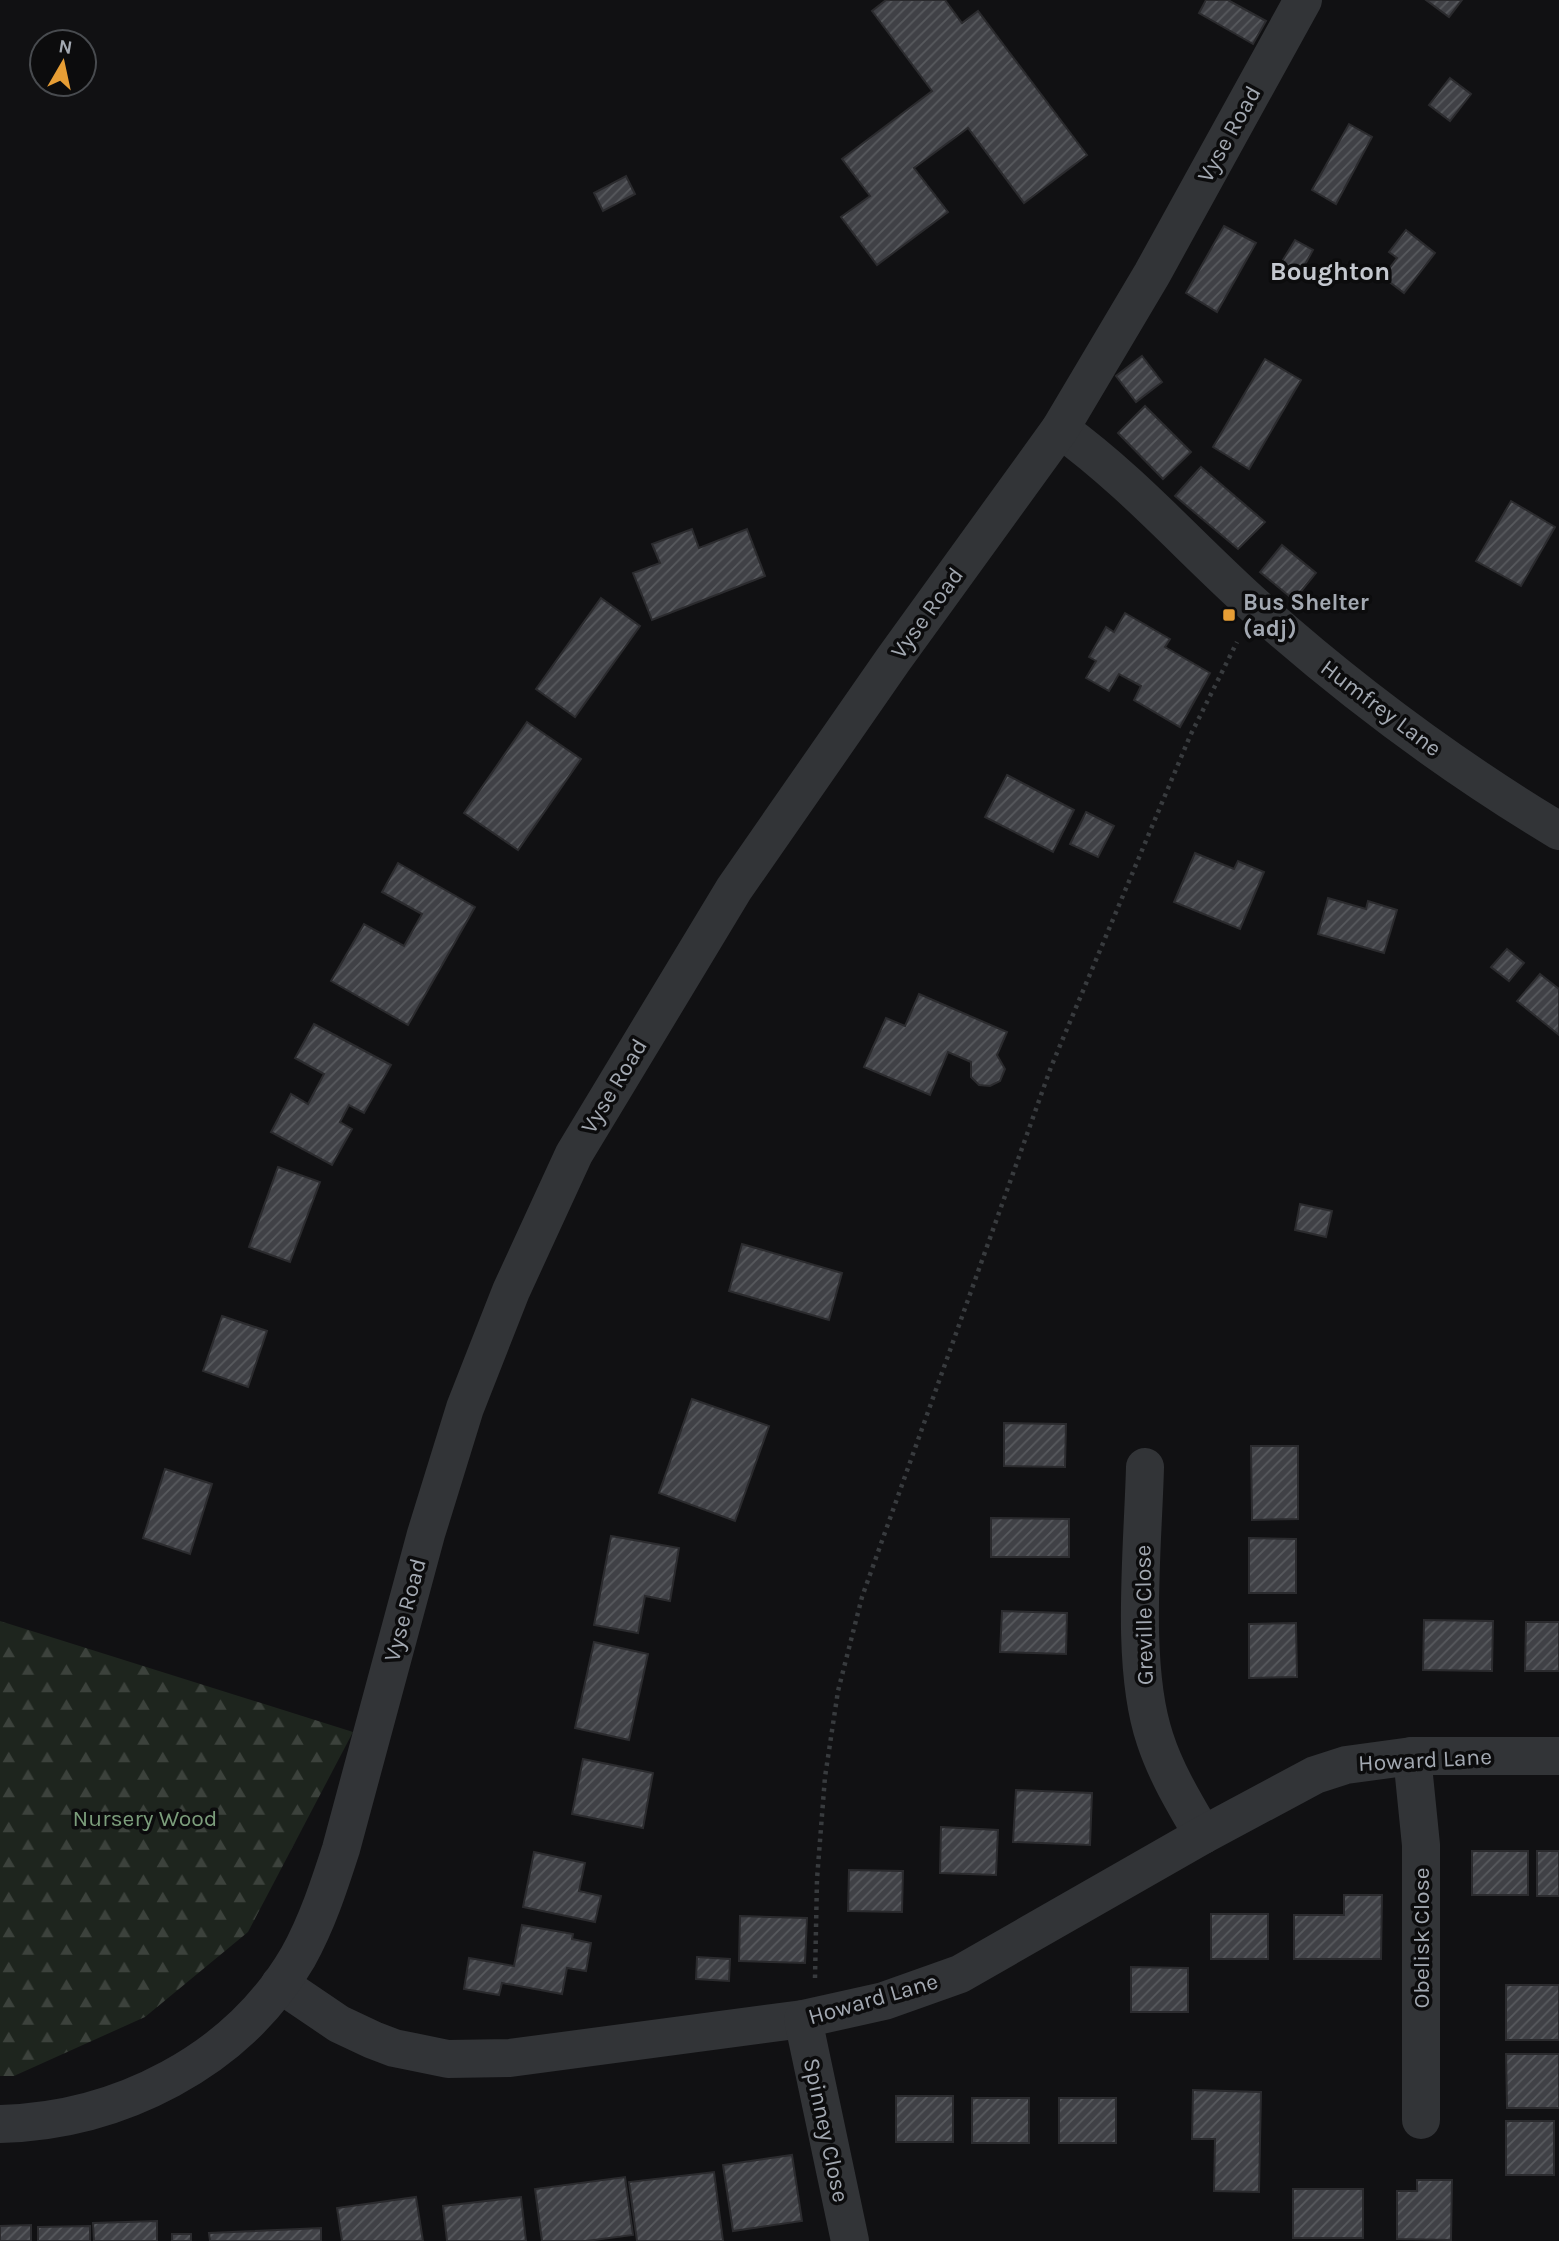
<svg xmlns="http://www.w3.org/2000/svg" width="1559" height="2241" viewBox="0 0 1559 2241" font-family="Karla,sans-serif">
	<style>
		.forest { fill: url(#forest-firs) }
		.building { fill: url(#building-hatch); stroke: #2b2b2e; stroke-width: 2 }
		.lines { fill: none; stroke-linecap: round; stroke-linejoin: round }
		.path { stroke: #383b3e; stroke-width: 4.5; stroke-dasharray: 3.5 5; stroke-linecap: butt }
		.minor { stroke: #323437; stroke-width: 38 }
		.tertiary { stroke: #323437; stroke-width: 38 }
		.poi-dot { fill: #e79e35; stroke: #0c0c0d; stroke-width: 2.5 }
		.labels { text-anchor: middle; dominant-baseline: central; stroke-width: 7; stroke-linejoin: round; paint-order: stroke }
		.street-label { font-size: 23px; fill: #a3a9b2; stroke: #0c0c0d }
		.poi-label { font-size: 23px; font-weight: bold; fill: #a3a9b2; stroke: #0c0c0d; text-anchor: start }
		.park-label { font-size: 23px; fill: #7b9d7b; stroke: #0c0c0d }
		.quarter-label { font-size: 26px; font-weight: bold; fill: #c4c8cf; stroke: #0c0c0d }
	</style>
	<defs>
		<pattern id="forest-firs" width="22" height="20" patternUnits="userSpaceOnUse" patternTransform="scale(1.75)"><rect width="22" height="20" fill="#1e251e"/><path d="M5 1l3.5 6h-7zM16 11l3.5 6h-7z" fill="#3c423c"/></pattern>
		<pattern id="building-hatch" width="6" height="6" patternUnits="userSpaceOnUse" patternTransform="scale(1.75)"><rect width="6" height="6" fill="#404146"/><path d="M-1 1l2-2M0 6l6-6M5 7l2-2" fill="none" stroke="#585a5e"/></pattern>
	</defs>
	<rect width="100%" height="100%" fill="#111113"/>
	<!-- forest -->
	<path class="forest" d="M0,1621L353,1732L248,1932L145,2017L14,2076H0Z"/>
	<!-- building -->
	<g class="building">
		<path d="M886,0H945L962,23L978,11L1087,155L1024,203L968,128L914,168L948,212L877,265L841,217L870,196L842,159L932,91L872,11Z"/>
		<path d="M1206,0H1228L1266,21L1253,44L1199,13Z"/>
		<path d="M1426,0H1462L1449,17Z"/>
		<path d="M1450,78L1471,94L1450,121L1429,105Z"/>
		<path d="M1349,124L1372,137L1336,204L1312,190Z"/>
		<path d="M626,176L635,194L603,211L594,193Z"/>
		<path d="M1224,226L1256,243L1217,312L1186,293Z"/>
		<path d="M1406,230L1435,253L1404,293L1383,277L1397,258L1389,252Z"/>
		<path d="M1295,240L1313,250L1297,279L1278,268Z"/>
		<path d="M1142,356L1162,382L1136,402L1116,376Z"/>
		<path d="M1265,359L1301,380L1249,469L1213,447Z"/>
		<path d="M1145,406L1191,452L1163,479L1118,433Z"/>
		<path d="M1201,467L1265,522L1238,549L1175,496Z"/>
		<path d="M1511,501L1555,527L1521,586L1476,561Z"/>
		<path d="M692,529L699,548L747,529L765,576L652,620L633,573L660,563L652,544Z"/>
		<path d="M1282,545L1316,573L1294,600L1260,572Z"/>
		<path d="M601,598L640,626L575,717L536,689Z"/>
		<path d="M1125,613L1170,639L1165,647L1210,673L1180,727L1134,700L1141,686L1119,674L1109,691L1086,678L1096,661L1089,657L1106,627L1114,632Z"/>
		<path d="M527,722L581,759L518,850L464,813Z"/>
		<path d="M1007,775L1074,810L1053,852L985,817Z"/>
		<path d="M1086,812L1114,826L1098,857L1070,844Z"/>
		<path d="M1195,853L1234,869L1238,861L1264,872L1240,929L1174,902Z"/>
		<path d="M398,863L475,907L408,1025L331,981L364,924L404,946L422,914L382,892Z"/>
		<path d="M1328,898L1366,909L1368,901L1397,910L1384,953L1318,934Z"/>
		<path d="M1507,949L1524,963L1509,981L1491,967Z"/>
		<path d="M1540,974L1559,989V1035L1517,1001Z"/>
		<path d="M919,994L1007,1032L997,1055L1005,1069L1000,1081L990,1086L979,1085L971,1077V1062L948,1052L930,1095L864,1067L886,1018L905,1026Z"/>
		<path d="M314,1024L391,1065L364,1113L349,1105L340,1122L352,1129L332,1165L271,1132L291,1094L308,1104L324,1074L295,1058Z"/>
		<path d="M278,1167L320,1182L290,1262L249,1247Z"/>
		<path d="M1300,1204L1332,1211L1326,1237L1295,1230Z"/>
		<path d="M742,1244L842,1273L829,1320L729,1291Z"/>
		<path d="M222,1316L267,1331L248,1387L203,1371Z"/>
		<path d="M692,1399L769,1426L735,1521L659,1493Z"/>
		<path d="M1004,1423L1066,1424L1065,1467L1004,1466Z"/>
		<path d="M1251,1446H1298V1519L1252,1520Z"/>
		<path d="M165,1469L212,1484L190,1554L143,1538Z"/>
		<path d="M991,1518L1069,1519V1557H991Z"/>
		<path d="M611,1536L679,1548L670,1601L645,1596L638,1633L594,1625Z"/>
		<path d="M1249,1538L1296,1539V1593H1249Z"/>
		<path d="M1002,1611L1067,1613L1066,1654L1000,1652Z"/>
		<path d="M1424,1620L1493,1621L1492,1671L1423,1670Z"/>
		<path d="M1526,1622H1559V1671H1525Z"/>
		<path d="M1296,1623L1297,1677L1249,1678V1624Z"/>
		<path d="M594,1642L648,1654L629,1740L575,1728Z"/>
		<path d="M583,1759L653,1773L643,1828L572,1814Z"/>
		<path d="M1016,1790L1092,1793L1090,1845L1013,1842Z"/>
		<path d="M941,1827L998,1830L996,1875L940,1873Z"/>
		<rect x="1472" y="1851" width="56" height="44"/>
		<rect x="1537" y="1851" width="22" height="45"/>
		<path d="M534,1852L585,1863L579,1891L601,1896L595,1922L523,1907Z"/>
		<path d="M849,1870L903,1871L902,1912L848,1911Z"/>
		<path d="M1344,1895H1382L1381,1959H1294V1915H1344Z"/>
		<rect x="1211" y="1914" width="57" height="45"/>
		<path d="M740,1916L807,1918L805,1963L739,1961Z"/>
		<path d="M522,1925L573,1934L572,1939L591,1943L586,1971L567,1968L562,1994L502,1983L499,1995L464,1989L469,1958L514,1966Z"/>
		<path d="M697,1957L730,1959L729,1981L696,1979Z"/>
		<path d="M1131,1967L1188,1968V2012H1131Z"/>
		<rect x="1506" y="1985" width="53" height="55"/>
		<path d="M1506,2054H1559V2108H1507Z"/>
		<path d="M1193,2090L1261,2092L1259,2192L1214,2191L1215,2139H1192Z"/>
		<rect x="896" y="2096" width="57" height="46"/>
		<rect x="972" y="2098" width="57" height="45"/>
		<rect x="1059" y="2098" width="57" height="45"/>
		<rect x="1506" y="2121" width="48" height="54"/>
		<path d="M792,2155L802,2221L733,2231L723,2165Z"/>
		<path d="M714,2172L723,2241H637L629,2182Z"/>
		<path d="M625,2177L633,2235L586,2241H542L535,2189Z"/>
		<path d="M1417,2180H1452L1451,2240L1397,2239V2191H1417Z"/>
		<rect x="1293" y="2189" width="70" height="49"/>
		<path d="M416,2197L423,2241H342L337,2208Z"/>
		<path d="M521,2197L526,2241H447L443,2206Z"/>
		<path d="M157,2221V2241H94L93,2223Z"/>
		<path d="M31,2225V2241H0V2226Z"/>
		<path d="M90,2226V2241H38V2227Z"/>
		<path d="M321,2228V2241H210L209,2233Z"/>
		<rect x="172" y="2234" width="19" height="7"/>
	</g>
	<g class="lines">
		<!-- path -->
		<path class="path" d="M815,1978L817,1879L825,1777L838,1691L862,1597L1051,1067L1190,736L1237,642"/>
		<!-- minor -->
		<g class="minor">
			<path d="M1060,429C1132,481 1190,548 1256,607C1350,691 1451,766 1559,831"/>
			<path d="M1145,1467C1143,1547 1130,1665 1155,1739C1166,1773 1185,1804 1203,1835"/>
			<path d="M1412,1756L1421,1845V2120"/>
			<path d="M280,1984L339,2024L373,2040L394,2048L448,2059L510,2058L803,2019L884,2001L960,1974L1203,1835L1315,1775L1346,1765L1412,1756H1559"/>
			<path d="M803,2019L850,2241"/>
		</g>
		<!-- tertiary -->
		<path class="tertiary" d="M0,2124C118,2121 237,2062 298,1957C317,1923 329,1886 341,1849L426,1534L465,1408L511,1291L574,1154L734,889L893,660L1060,429L1152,274L1303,0"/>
	</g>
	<!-- markers -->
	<rect class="poi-dot" x="1222" y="608" width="14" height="14" rx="3.5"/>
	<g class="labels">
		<!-- street labels -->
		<g class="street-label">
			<text transform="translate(1229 134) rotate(-61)">Vyse Road</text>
			<text transform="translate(927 613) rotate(-54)">Vyse Road</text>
			<text transform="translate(1381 708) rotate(37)">Humfrey Lane</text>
			<text transform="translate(614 1086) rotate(-59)">Vyse Road</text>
			<text transform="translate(405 1610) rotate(-75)">Vyse Road</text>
			<text transform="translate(1144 1615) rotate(-91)">Greville Close</text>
			<text transform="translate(1425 1760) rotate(-3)">Howard Lane</text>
			<text transform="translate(1421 1938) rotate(-90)">Obelisk Close</text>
			<text transform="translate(873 1999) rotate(-16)">Howard Lane</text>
			<text transform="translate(826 2130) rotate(78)">Spinney Close</text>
		</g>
		<!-- poi labels -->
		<g class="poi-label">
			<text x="1243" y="602">Bus Shelter<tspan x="1243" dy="26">(adj)</tspan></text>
		</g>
		<!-- park labels -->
		<g class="park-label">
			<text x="145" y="1818">Nursery Wood</text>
		</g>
		<!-- quarter labels -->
		<g class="quarter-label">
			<text x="1330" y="271">Boughton</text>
		</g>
	</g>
	<!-- north arrow -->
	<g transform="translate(63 63) rotate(9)"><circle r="33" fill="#0c0c0d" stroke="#484b4f" stroke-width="2"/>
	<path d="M0-5L12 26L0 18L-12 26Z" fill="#e79e35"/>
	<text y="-10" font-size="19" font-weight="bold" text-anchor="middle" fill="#a3a9b2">N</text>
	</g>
</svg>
